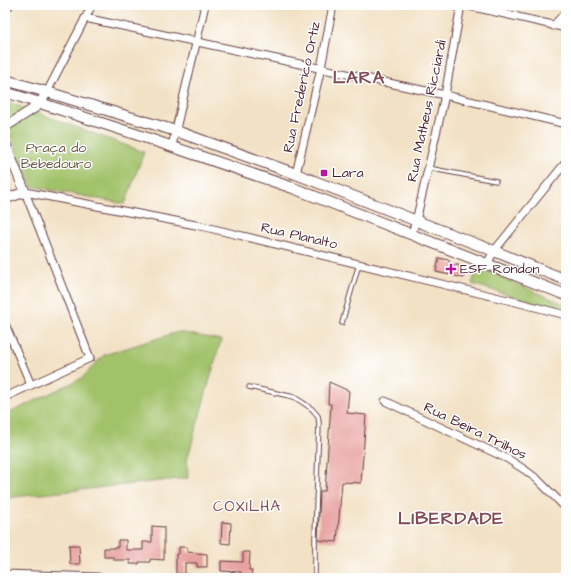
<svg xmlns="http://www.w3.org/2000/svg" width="571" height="583" viewBox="0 0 571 583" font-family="'Architects Daughter',sans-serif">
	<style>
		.green { fill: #a2c26a; stroke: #76704a }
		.building { fill: #e7a19f }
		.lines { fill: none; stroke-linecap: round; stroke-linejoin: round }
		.service-casing { stroke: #633c42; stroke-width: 5.5 }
		.minor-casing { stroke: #633c42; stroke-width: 9 }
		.tertiary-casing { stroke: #633c42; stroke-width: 11 }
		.secondary-casing { stroke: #633c42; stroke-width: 12 }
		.service { stroke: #fff; stroke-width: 3.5 }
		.minor { stroke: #fff; stroke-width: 7 }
		.tertiary { stroke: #fff; stroke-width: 9 }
		.secondary { stroke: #fff; stroke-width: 10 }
		.poi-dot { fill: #b5179e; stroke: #fff; stroke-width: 1.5 }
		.labels { text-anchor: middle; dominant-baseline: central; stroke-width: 3; stroke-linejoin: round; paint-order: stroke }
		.street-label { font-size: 14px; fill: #4a1f2b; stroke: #fff }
		.park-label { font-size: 14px; fill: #695841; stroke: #fff }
		.poi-label { font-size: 14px; fill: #4a1f2b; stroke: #fff; text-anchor: start }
		.neighbourhood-label { font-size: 15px; letter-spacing: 1px; fill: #814c54; stroke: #fff }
		.district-label { font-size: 18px; font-weight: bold; letter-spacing: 1px; fill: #814c54; stroke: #fff }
	</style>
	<rect width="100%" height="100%" fill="#fff"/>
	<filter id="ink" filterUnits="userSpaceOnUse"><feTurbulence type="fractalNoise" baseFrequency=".025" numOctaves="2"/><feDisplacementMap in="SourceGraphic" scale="8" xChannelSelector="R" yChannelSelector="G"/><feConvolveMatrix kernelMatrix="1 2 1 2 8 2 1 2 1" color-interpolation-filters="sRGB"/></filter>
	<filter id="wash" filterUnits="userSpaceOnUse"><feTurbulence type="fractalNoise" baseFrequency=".012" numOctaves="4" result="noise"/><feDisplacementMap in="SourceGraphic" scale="16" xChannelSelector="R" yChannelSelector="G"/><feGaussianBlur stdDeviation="0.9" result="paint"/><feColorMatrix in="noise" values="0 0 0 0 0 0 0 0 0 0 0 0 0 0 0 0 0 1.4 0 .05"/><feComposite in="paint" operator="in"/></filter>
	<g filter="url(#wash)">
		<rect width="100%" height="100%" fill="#f2e1c4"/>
		<!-- green -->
		<g class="green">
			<path d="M5,101L144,152L125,204L31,186L5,123Z"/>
			<path d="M477,267L566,305V312L472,284Z"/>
			<path d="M178,332L221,340L187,460L188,478L5,498V415L82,378L104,355Z"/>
		</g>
		<g id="blocks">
			<!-- building -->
			<g class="building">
				<path d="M439,258L449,260V263L466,267L464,278L436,272Z"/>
				<path d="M329,382L349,391L347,413L366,415L361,483L342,482L337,542L318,540L320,491H325L331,404H328Z"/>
				<path d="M222,522L231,523L230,544L221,543Z"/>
				<path d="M152,526L164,527V560L150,559V562H139V564H130V560H114V557H104V548H114V547H118V540H126V550H143V542H152Z"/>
				<path d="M69,545H79L80,564H70Z"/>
				<path d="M179,547H187V552L207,554V567H197V563H185V574H176V554H179Z"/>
				<path d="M243,552H250L249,570H252L251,577H241V572L221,571V561L243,562Z"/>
			</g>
		</g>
	</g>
	<g filter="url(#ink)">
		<use href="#blocks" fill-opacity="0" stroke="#633c42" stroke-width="1"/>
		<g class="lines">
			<defs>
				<g id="service">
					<path d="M428,168L496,181"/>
					<path d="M342,323L359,264"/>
					<path d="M249,387L294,397L302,402L312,409L318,416L319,423L315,538V578"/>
				</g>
				<g id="minor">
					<path d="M465,5L566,28"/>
					<path d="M565,5L566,6"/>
					<path d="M85,18L445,95L566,124"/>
					<path d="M553,26L566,12"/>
					<path d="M47,92L92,5"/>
					<path d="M172,146L205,5"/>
					<path d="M296,174L321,68L333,5"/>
					<path d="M25,192L201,226L512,301L566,315"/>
					<path d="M411,235L416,221L445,95L461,5"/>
					<path d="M487,264L494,251L566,162"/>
					<path d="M5,324L31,385"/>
					<path d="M5,397L90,358L25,192"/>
					<path d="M385,401L508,459L525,470L537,479L566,508"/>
				</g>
				<g id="tertiary">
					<path d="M5,127L36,107L40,103L47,92"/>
					<path d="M5,143L25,192L5,199"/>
					<path d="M5,575L98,578"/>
				</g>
				<g id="secondary">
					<path d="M5,6L8,5"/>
					<path d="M5,80L47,92L176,131L296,174L494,251L566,280"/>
					<path d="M5,92L40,103L135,134L293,188L566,295"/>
				</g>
			</defs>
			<!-- service casing -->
			<use href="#service" class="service-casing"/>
			<!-- minor casing -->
			<use href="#minor" class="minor-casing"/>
			<!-- tertiary casing -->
			<use href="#tertiary" class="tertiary-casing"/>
			<!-- secondary casing -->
			<use href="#secondary" class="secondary-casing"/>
			<!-- service -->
			<use href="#service" class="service"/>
			<!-- minor -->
			<use href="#minor" class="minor"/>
			<!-- tertiary -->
			<use href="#tertiary" class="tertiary"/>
			<!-- secondary -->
			<use href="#secondary" class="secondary"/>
		</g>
	</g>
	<!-- markers -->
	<g class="poi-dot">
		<rect x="320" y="169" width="8" height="8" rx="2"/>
		<path d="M449 263h4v4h4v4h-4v4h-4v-4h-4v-4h4z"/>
	</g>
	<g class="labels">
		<!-- street labels -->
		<g class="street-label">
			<text transform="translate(302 87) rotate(-78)">Rua Frederico Ortiz</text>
			<text transform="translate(427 111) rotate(-78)">Rua Matheus Ricciardi</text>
			<text transform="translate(299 236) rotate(13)">Rua Planalto</text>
			<text transform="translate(475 431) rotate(26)">Rua Beira Trilhos</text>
		</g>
		<!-- park labels -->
		<g class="park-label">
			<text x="56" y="148">Praça do<tspan x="56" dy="16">Bebedouro</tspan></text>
		</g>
		<!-- poi labels -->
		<g class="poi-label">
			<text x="332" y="173">Lara</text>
			<text x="460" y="269">ESF Rondon</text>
		</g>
		<!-- neighbourhood labels -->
		<g class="neighbourhood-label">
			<text x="247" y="506">COXILHA</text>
		</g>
		<!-- district labels -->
		<g class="district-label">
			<text x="359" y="77">LARA</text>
			<text x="451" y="518">LIBERDADE</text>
		</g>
	</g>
	<!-- margin -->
	<rect width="571" height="583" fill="none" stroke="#fff" stroke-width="20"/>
</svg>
